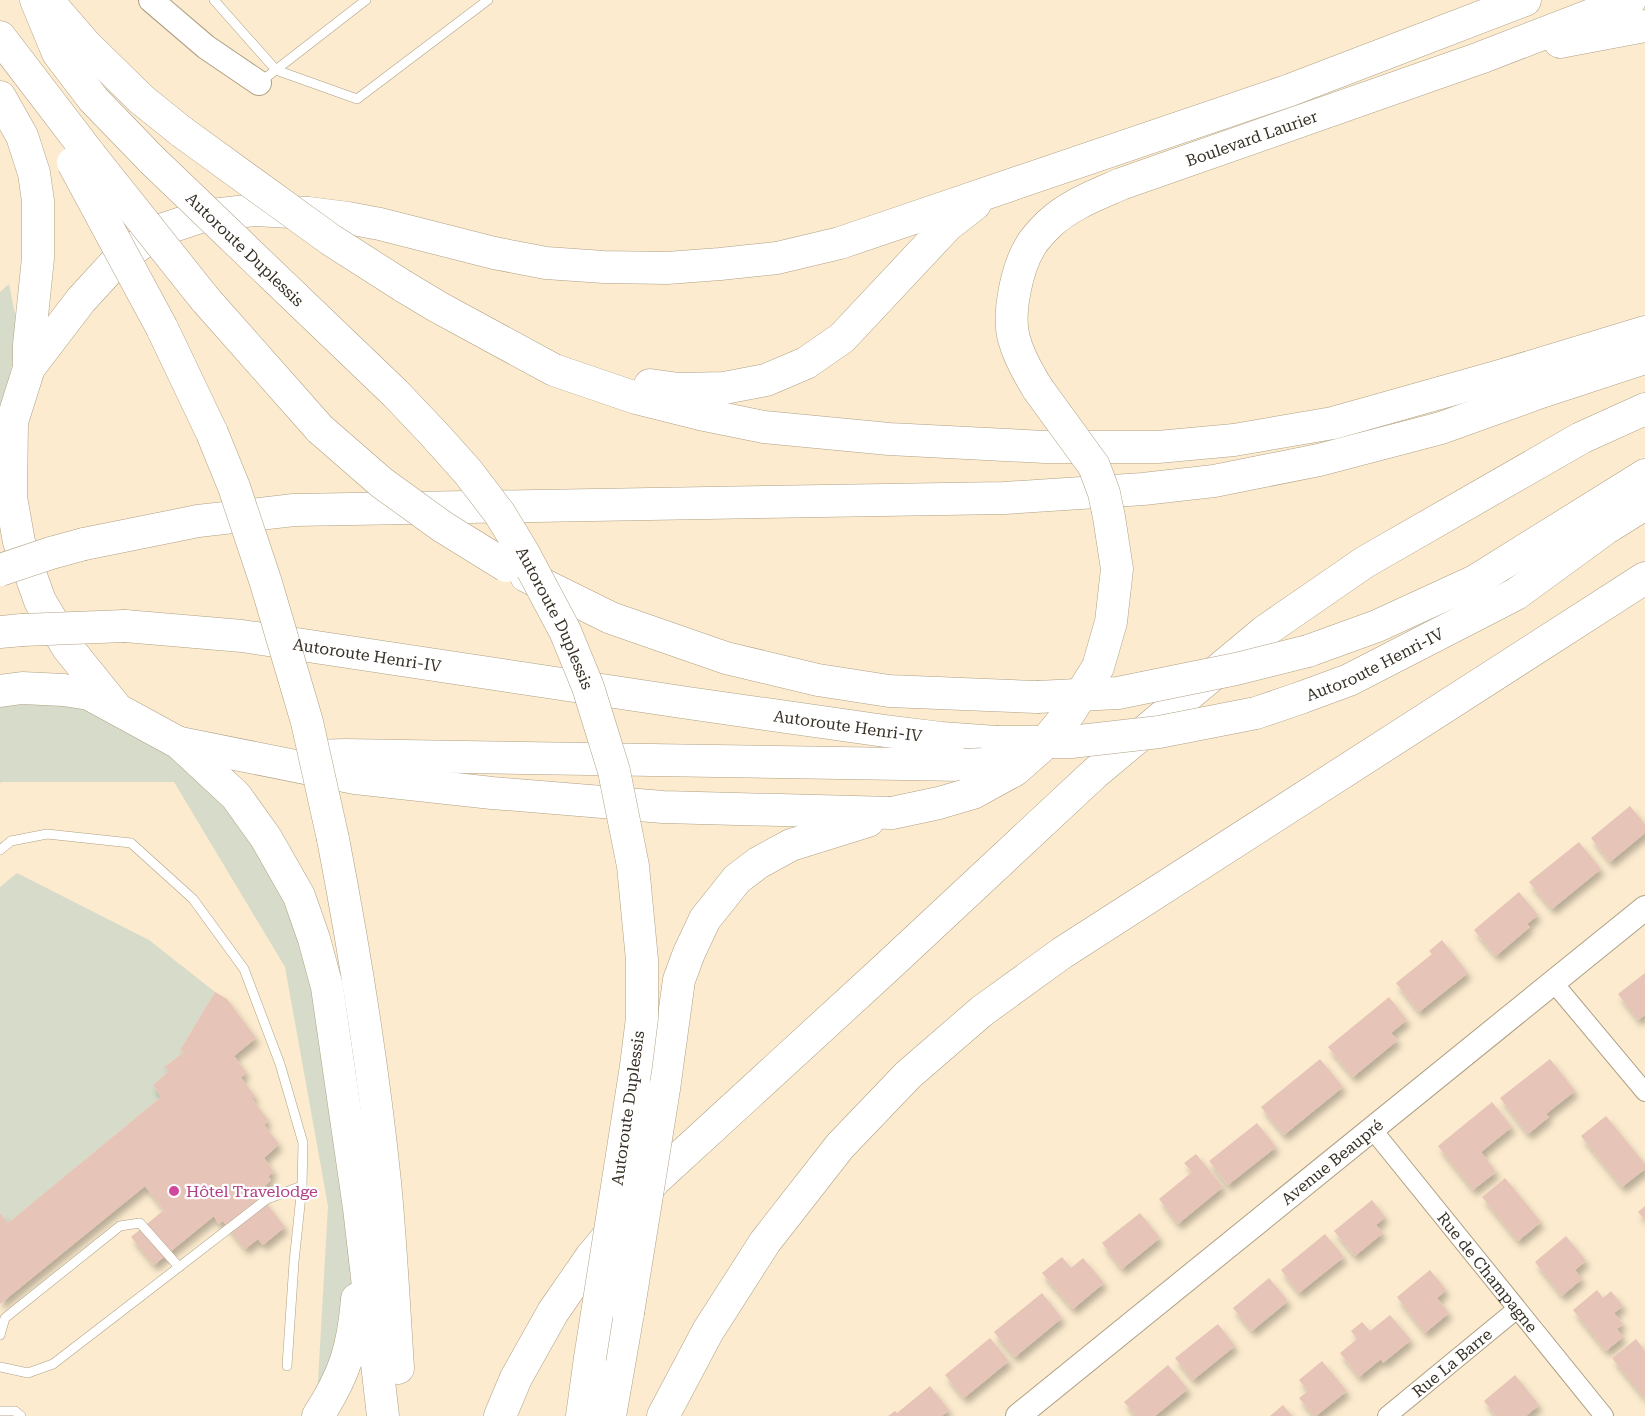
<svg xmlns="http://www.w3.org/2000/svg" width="1645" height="1416" viewBox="0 0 1645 1416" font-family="'Roboto Serif',serif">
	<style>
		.green { fill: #d6dcc9 }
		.building { fill: #e6c4b8; filter: url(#shadow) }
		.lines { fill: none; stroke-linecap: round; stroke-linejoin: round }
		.lane-casing { stroke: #afa084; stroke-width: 10 }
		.street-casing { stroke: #afa084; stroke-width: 20 }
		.secondary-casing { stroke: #afa084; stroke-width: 26 }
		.highway-casing { stroke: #afa084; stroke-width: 33 }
		.lane { stroke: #fff; stroke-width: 9 }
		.street { stroke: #fff; stroke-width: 18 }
		.secondary { stroke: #fff; stroke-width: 24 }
		.highway { stroke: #fff; stroke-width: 32 }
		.highway-bridge-casing { stroke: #afa084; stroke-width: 33; stroke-linecap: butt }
		.highway-bridge { stroke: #fff; stroke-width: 32 }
		.hotel-dot { fill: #d1479c; stroke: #fff; stroke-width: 2 }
		.labels { text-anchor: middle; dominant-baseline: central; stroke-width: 4.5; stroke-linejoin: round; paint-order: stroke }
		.street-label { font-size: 16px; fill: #373025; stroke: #fff }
		.hotel-label { font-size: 16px; fill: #b23c85; stroke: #fff; text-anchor: start }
	</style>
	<defs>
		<filter id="shadow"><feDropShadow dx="3.5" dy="6" stdDeviation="3" flood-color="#0004"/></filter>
	</defs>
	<rect width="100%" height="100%" fill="#fcebce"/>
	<!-- green -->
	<g class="green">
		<path d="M9,284L17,324L16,347L0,418V292Z"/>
		<path d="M64,690L179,743L299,896L357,1293L316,1416L328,1206L285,967L174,782H2L0,783V691Z"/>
		<path d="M17,873L149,940L215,992L180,1050L184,1052L165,1066L169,1071L153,1085L161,1097L8,1223L0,1213V887Z"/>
	</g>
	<!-- building -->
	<g class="building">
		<path d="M1630,806L1645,824V833L1610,862L1591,838Z"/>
		<path d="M1579,842L1601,869L1552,909L1529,882Z"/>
		<path d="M1519,892L1538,915L1527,924L1530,927L1496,956L1474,930Z"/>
		<path d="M1442,940L1468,973L1419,1012L1396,983L1432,954L1429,951Z"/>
		<path d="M1645,973V1015L1638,1020L1618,994Z"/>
		<path d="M215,992L227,999L256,1038L234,1056L246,1072L241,1078L255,1096L252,1099L268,1120L264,1125L279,1144L264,1158L274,1172L268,1176L271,1180L258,1193L285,1227L263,1245L258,1239L245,1249L223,1221L218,1224L214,1216L154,1265L131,1237L164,1210L145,1186L0,1304V1213L8,1223L161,1097L153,1085L169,1071L164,1067L184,1052L180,1050Z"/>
		<path d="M1389,997L1407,1020L1391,1033L1398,1040L1353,1077L1328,1047Z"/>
		<path d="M1320,1059L1343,1087L1284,1135L1261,1107Z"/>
		<path d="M1550,1059L1575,1091L1546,1114L1549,1117L1528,1134L1500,1098Z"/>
		<path d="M1492,1102L1512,1127L1481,1152L1496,1172L1473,1190L1438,1146Z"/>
		<path d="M1606,1116L1645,1164V1169L1622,1187L1581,1136Z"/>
		<path d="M1257,1123L1276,1147L1228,1185L1209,1161Z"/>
		<path d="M1196,1154L1223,1187L1178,1224L1159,1199L1192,1172L1184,1163Z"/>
		<path d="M1505,1178L1541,1222L1518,1241L1482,1197Z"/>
		<path d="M1372,1200L1385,1217L1376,1225L1383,1233L1355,1256L1334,1231Z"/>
		<path d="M1645,1206V1220L1638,1212Z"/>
		<path d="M1140,1213L1160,1238L1122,1269L1102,1243Z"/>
		<path d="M1325,1234L1344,1257L1299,1293L1281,1270Z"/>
		<path d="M1566,1236L1586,1261L1575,1270L1582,1279L1562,1296L1535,1262Z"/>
		<path d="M1062,1257L1071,1268L1083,1258L1104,1283L1073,1309L1042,1273Z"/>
		<path d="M1430,1270L1446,1290L1437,1298L1449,1313L1425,1333L1397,1297Z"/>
		<path d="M1269,1278L1288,1301L1252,1331L1233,1308Z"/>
		<path d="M1597,1290L1603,1298L1611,1291L1623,1306L1614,1313L1623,1324L1617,1329L1623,1337L1606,1351L1573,1310Z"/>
		<path d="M1042,1293L1062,1318L1015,1357L994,1332Z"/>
		<path d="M1390,1315L1411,1340L1383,1363L1381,1359L1359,1377L1340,1353L1357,1339L1351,1331L1362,1322L1370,1331Z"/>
		<path d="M1218,1324L1235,1346L1193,1380L1175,1358Z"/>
		<path d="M990,1338L1009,1361L964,1398L945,1375Z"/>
		<path d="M1636,1339L1645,1351V1399L1612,1358Z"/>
		<path d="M1322,1361L1347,1391L1316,1416H1314L1299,1398L1308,1391L1299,1380Z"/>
		<path d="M1168,1365L1188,1389L1155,1416H1136L1124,1402Z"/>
		<path d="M1515,1375L1539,1405L1526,1416H1496L1484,1401Z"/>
		<path d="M930,1386L949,1410L942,1416H888L895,1411L897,1413Z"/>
		<path d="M1283,1405L1292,1416H1270Z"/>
	</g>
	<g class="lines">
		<defs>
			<g id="lane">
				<path d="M214,0L276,70L357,99L488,0"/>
				<path d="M259,83L366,0"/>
				<path d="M0,850L11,841L47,834L131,843L193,899L244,969L280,1064L303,1143L302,1186L267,1199L179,1267"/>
				<path d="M0,1335L5,1318L120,1226L140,1223L179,1267L53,1364L28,1373L0,1367"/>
				<path d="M287,1366L294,1262L302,1186"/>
				<path d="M0,1411H15L21,1416"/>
			</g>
			<g id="street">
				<path d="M1553,982L1645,1092"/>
				<path id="s1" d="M1372,1129L1604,1416"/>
				<path id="s2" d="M1387,1416L1517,1309"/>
			</g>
			<g id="secondary">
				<path d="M151,0L206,47L259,83"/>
				<path id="s3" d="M1018,1416L1645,908"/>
			</g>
			<g id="highway">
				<path d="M36,0L58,53L93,99L152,160"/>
				<path d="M47,0L86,45L141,99L182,132"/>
				<path d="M0,37L91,156"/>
				<path d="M1560,42L1645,26"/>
				<path d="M0,97L22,136L34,173L38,201V258L29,345V368L12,422L11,497L19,542L40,601L68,648L114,705"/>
				<path d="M403,286L438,307L554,370L636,398L700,414L764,427L889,439L1045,447H1158L1234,440L1333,423L1500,376L1645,332"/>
				<path d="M205,299L320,429"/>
				<path d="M162,328L212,433"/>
				<path d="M29,368L81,300L114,264L139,245L164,229L203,216L256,210L308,213L348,218L380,224L494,253L546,263L604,267L667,268L720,264L777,258L840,243L1290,90L1525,0"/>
				<path d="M650,385L679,389L724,388L766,380L806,363L842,338L948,225L975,204"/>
				<path id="s4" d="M1038,389C1028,373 1019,357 1014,339C1007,314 1017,267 1031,245C1035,238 1043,230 1049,224C1069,205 1096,195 1121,184L1480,58L1630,0"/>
				<path d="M84,544L198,521L294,510L1004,498L1143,489L1214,481L1319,460L1441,428L1541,392L1645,358"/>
				<path d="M526,576L611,618L726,658L818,680L889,691L1037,697"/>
				<path id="s5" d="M125,626L242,636L688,703L885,731L941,738L996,742"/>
				<path d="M0,632L22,630"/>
				<path d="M1308,651L1377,626L1475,581L1645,475"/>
				<path d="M0,691L22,688L64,690L89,694L179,743L236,796L266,838L299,896L314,939L327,987L359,1208L383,1416"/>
				<path id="s6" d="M1300,698L1349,680L1516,594L1605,529L1645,504"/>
				<path d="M180,743L355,778L492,793L663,807L892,813"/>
				<path d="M314,756L345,755L964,765"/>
				<path d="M333,839C355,953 373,1067 385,1182C391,1244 394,1306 398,1368"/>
				<path d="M664,1089L679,980L689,953L705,919L737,879L758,863L791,845L868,821"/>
				<path d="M318,1416C345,1374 353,1348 357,1299"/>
				<path d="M500,1416L516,1378L553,1312L591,1257L655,1180L886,968L1095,773L1265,631L1365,562L1581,438L1645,409"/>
				<path d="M582,1416L590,1358"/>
				<path d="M610,1416L628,1313"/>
				<path d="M663,1416L708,1331L765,1242L840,1146L908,1075L982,1011L1062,953L1645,578"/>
			</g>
		</defs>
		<!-- lane casing -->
		<use href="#lane" class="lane-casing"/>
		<!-- street casing -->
		<use href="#street" class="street-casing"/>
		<!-- secondary casing -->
		<use href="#secondary" class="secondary-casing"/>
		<!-- highway casing -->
		<use href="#highway" class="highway-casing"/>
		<!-- lane -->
		<use href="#lane" class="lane"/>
		<!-- street -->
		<use href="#street" class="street"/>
		<!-- secondary -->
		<use href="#secondary" class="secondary"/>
		<!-- highway -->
		<use href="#highway" class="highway"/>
		<defs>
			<g id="highway-bridge">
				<path d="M182,132L331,240L403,286"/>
				<path d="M91,156L205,299"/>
				<path id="s7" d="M152,160L395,393L434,434L468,472L500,514L523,552L565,631L588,687L614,771L633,866L642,960V1018L636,1066L590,1358"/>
				<path d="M73,163L162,328"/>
				<path d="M320,429L382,483L443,527L506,566"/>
				<path d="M212,433L234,487L266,583L307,722L333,839"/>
				<path d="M0,570L51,553L84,544"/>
				<path d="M22,630L125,626"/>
				<path d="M1037,697L1118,693L1236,669L1308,651"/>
				<path d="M996,742H1071L1159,732L1256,713L1300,698"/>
				<path d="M964,765L1023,762"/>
				<path d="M892,813L939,803L973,793L1015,770L1041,747L1070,712L1098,667L1111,622L1117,569L1109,517L1104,493L1094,466L1038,389"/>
				<path d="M628,1313L664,1089"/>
			</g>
		</defs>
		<!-- highway-bridge casing -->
		<use href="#highway-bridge" class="highway-bridge-casing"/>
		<!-- highway-bridge -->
		<use href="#highway-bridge" class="highway-bridge"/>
	</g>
	<!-- markers -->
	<circle class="hotel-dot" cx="174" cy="1191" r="6"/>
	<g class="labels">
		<!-- street labels -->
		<g class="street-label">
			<text stroke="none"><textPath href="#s4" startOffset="402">Boulevard Laurier</textPath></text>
			<text stroke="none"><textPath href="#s7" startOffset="129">Autoroute Duplessis</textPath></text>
			<text stroke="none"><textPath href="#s7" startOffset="615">Autoroute Duplessis</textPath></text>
			<text stroke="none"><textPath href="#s5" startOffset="244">Autoroute Henri-IV</textPath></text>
			<text stroke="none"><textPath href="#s6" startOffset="82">Autoroute Henri-IV</textPath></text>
			<text stroke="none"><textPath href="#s5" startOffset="730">Autoroute Henri-IV</textPath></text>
			<text transform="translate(628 1108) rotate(-82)">Autoroute Duplessis</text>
			<text stroke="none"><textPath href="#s3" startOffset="404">Avenue Beaupré</textPath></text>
			<text stroke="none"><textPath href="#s1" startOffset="184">Rue de Champagne</textPath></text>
			<text stroke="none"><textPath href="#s2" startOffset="84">Rue La Barre</textPath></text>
		</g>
		<!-- hotel labels -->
		<g class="hotel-label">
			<text x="186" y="1191">Hôtel Travelodge</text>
		</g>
	</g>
</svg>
